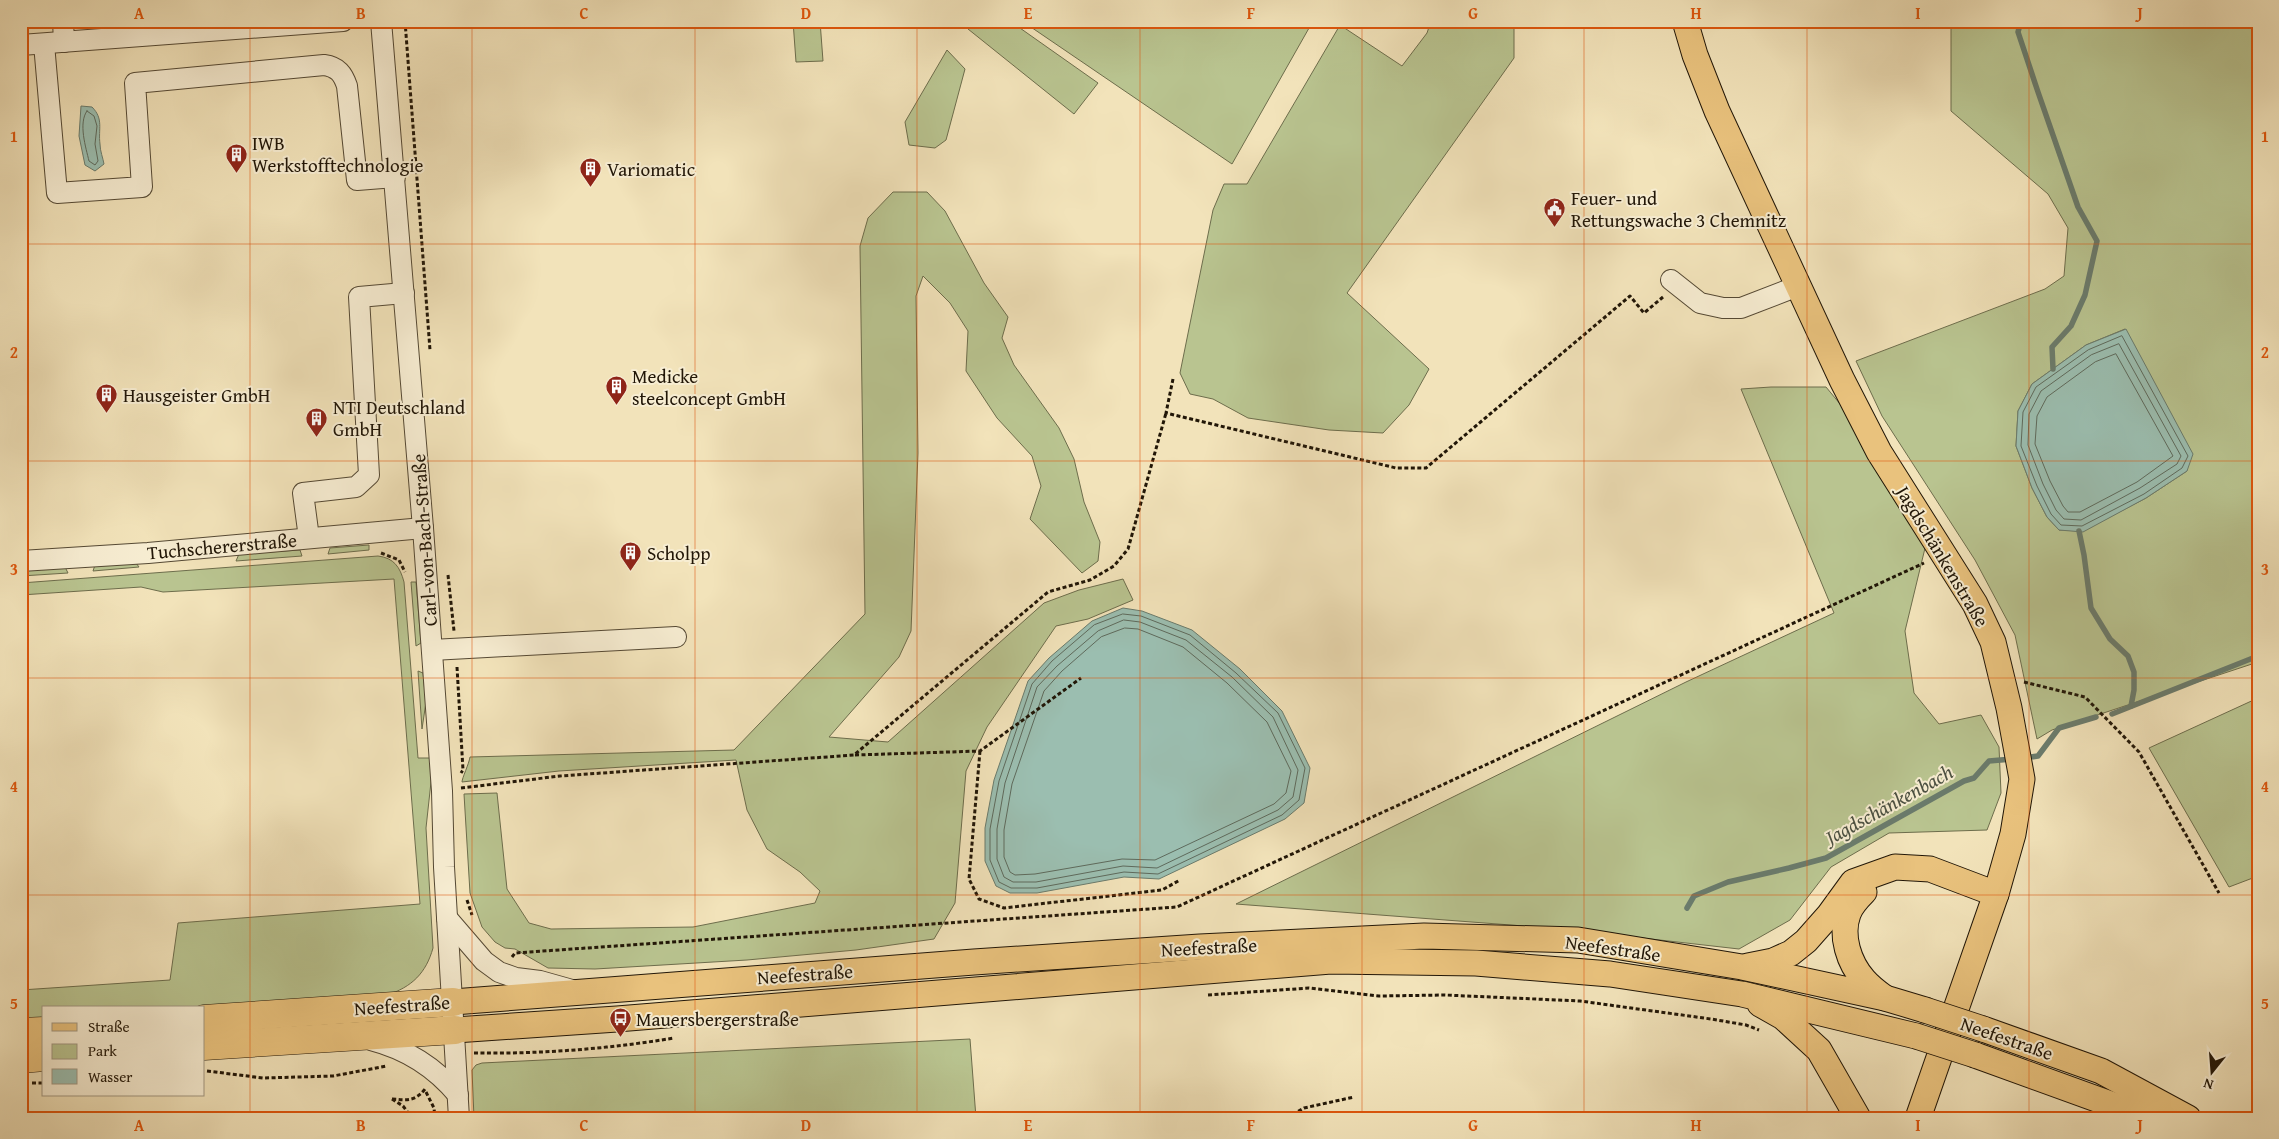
<svg xmlns="http://www.w3.org/2000/svg" width="2279" height="1139" viewBox="0 0 2279 1139" font-family="'Gentium Book Plus',serif">
	<style>
		.green { fill: #b9c490; stroke: #6d6d4c; fill-rule: evenodd }
		.water { fill: #9bbeb0; stroke: #6a7b6c }
		.lines { fill: none; stroke-linecap: round; stroke-linejoin: round }
		.shore { stroke: #5e6a5c; stroke-width: 1 }
		.stream { stroke: #6a7b6c; stroke-width: 5.5 }
		.minor-casing { stroke: #554934; stroke-width: 22 }
		.major-casing { stroke: #211607; stroke-width: 27 }
		.highway-casing { stroke: #211607; stroke-width: 29 }
		.path { stroke: #211607; stroke-width: 3; stroke-dasharray: 4 2.5; stroke-linecap: butt }
		.minor { stroke: #f7edd2; stroke-width: 20 }
		.major { stroke: #e9c27d; stroke-width: 25 }
		.highway { stroke: #e9c27d; stroke-width: 28 }
		.major-bridge-casing { stroke: #211607; stroke-width: 27; stroke-linecap: butt }
		.major-bridge { stroke: #e9c27d; stroke-width: 25 }
		.grid { fill: none; stroke: #de560c; stroke-width: 1; stroke-opacity: 0.55 }
		.labels { text-anchor: middle; dominant-baseline: central; stroke-width: 4; stroke-linejoin: round; paint-order: stroke }
		.poi-label { font-size: 19px; fill: #211607; stroke: #f7edd2; text-anchor: start }
		.street-label { font-size: 19px; fill: #211607; stroke: #f7edd2 }
		.water-label { font-size: 20px; font-style: italic; fill: #4c5142; stroke: #f7edd2 }
		.neatline { fill: none; stroke: #de560c; stroke-width: 2 }
		.grid-label { font-size: 16px; text-anchor: middle; font-weight: bold; fill: #de560c }
	</style>
	<rect width="100%" height="100%" fill="#f2e3ba"/>
	<filter id="stains"><feTurbulence type="fractalNoise" baseFrequency=".004" numOctaves="4"/><feColorMatrix values="0 0 0 0 .2 0 0 0 0 .09 0 0 0 0 .02 0 0 0 .5 -.17"/></filter>
	<radialGradient id="worn" r=".72"><stop offset=".6" stop-color="#630" stop-opacity="0"/><stop offset="1" stop-color="#630" stop-opacity=".3"/></radialGradient>
	<!-- green -->
	<g class="green">
		<path d="M793,21H820L823,61L796,62Z"/>
		<path d="M963,21H1010L1098,83L1074,114L968,29Z"/>
		<path d="M1022,21H1313L1232,164Z"/>
		<path d="M1431,21H1514V58L1347,293L1429,369L1409,405L1383,433L1329,430L1248,418L1213,399L1190,394L1180,373L1213,210L1224,184H1247L1340,25L1402,66L1427,33Z"/>
		<path d="M1951,21H2258V662L2052,730L2037,739L2015,635L1975,560L1882,416L1856,361L2045,289L2064,276L2068,228L2048,194L1951,111ZM2125,329L2141,359L2187,471L2146,498L2083,531L2059,530L2047,517L2032,488L2016,446L2018,411L2032,384L2086,345Z"/>
		<path d="M947,50L965,69L946,140L935,148L909,145L905,122Z"/>
		<path d="M893,192H927L945,211L984,283L1008,317L1002,338L1014,365L1059,428L1074,459L1084,502L1100,542L1098,561L1082,573L1030,519L1041,486L1032,456L997,418L966,371L968,331L950,303L923,276L916,296L918,453L911,631L899,657L829,737L888,742L1044,603L1079,590L1123,579L1133,600L1088,619L1056,626L987,727L966,771L955,903L934,939L856,950L747,960L595,969L548,968L515,949L505,948L495,942L482,927L470,893L464,794L497,793L507,889L529,923L551,929L693,927L815,903L820,891L800,872L767,849L747,810L736,760L559,771L462,782C462,778 469,764 470,757L734,750L865,614L860,246L868,218Z"/>
		<path d="M1771,387H1826L1850,416L1926,544L1905,631L1914,693L1939,724L1981,715L1999,747L2001,793L1987,830L1889,833L1831,867L1790,920L1739,949L1563,929L1236,904L1686,682L1834,613L1741,389Z"/>
		<path d="M369,545V550L328,554L330,548Z"/>
		<path d="M300,550L302,556L236,561L239,554Z"/>
		<path d="M378,556C394,558 400,567 404,582L418,758H430L431,782L426,828L433,948C426,973 412,987 387,995L204,1008H44V1020L21,1022V990L170,980L178,923L420,904L394,579L163,592L141,587L21,595V583Z"/>
		<path d="M136,563L139,567L93,571L95,565Z"/>
		<path d="M65,567L68,573L21,576L24,570Z"/>
		<path d="M411,582H416L421,643L416,646Z"/>
		<path d="M418,671L423,673L426,702L422,729Z"/>
		<path d="M2258,698V876L2229,887L2149,748Z"/>
		<path d="M970,1039L976,1118H474L472,1070L476,1065L482,1063Z"/>
	</g>
	<!-- water -->
	<g class="water">
		<path d="M81,106L92,107C104,119 98,129 100,144C100,151 103,158 104,164L95,171L85,165L79,136Z"/>
		<path d="M2126,329L2193,454L2187,471L2146,498L2083,532L2059,530L2047,517L2032,488L2016,446L2018,411L2032,384L2086,345Z"/>
		<path d="M1123,608L1142,611L1192,630L1240,669L1282,711L1310,768L1304,803L1285,819L1159,879L1124,877L1037,893H1010L996,886L985,861V828L994,780L1028,681L1049,658L1092,621Z"/>
	</g>
	<g class="lines">
		<!-- shore -->
		<g class="shore">
			<path d="M87,111L94,116L97,126L95,144L98,161L95,165L89,161C86,148 78,123 87,111Z"/>
			<path d="M2122,336L2188,456L2182,468L2144,494L2082,526L2061,525L2051,514L2037,486L2021,446L2023,412L2036,387L2088,350Z"/>
			<path d="M2119,344L2181,456L2177,464L2140,488L2081,520L2064,519L2056,510L2043,484L2028,445L2029,414L2041,391L2091,355Z"/>
			<path d="M2116,354L2173,456L2137,482L2080,512H2068L2063,506L2050,481L2035,444L2037,416L2047,397L2095,362Z"/>
			<path d="M1123,614L1141,616L1190,635L1236,673L1278,713L1305,768L1299,800L1282,815L1158,874L1124,872L1037,888H1011L999,882L990,860V829L999,781L1032,684L1052,661L1094,625Z"/>
			<path d="M1124,620L1140,622L1186,640L1232,677L1273,717L1298,770L1293,797L1278,810L1157,868L1123,866L1036,882H1013L1004,877L997,859V829L1005,783L1037,687L1057,666L1098,631Z"/>
			<path d="M1125,628L1138,629L1183,647L1227,683L1267,722L1291,771L1286,793L1274,804L1155,860L1122,859L1035,874L1015,875L1010,872L1004,857V830L1012,784L1044,691L1062,671L1101,637Z"/>
		</g>
		<!-- stream -->
		<g class="stream">
			<path d="M2021,21L2018,32L2038,92L2078,207L2097,241L2085,295L2071,326L2052,347L2053,369"/>
			<path d="M2079,531L2084,555L2091,608L2110,639L2128,656L2134,672V690L2131,706"/>
			<path d="M2112,714L2258,656"/>
			<path d="M2024,758L2038,756L2059,728L2096,717"/>
			<path d="M1687,908L1694,896L1728,882L1789,868L1826,858L1964,781L1974,778L1989,761L2012,759"/>
		</g>
		<defs>
			<g id="minor">
				<path d="M63,21L64,42"/>
				<path d="M381,21L423,528L442,791L444,867L459,1118"/>
				<path d="M44,44L57,193L142,187L135,83L324,65C338,67 343,74 347,86L357,180L395,177"/>
				<path d="M21,45L343,21"/>
				<path d="M1671,280L1700,303L1723,308H1741L1798,286"/>
				<path d="M309,538L303,493L356,487L369,475L359,297L404,293"/>
				<path d="M21,561L148,553L423,528"/>
				<path d="M432,650L676,637"/>
				<path d="M447,918L484,961L499,972L516,978L540,981L572,990"/>
				<path d="M371,1040C406,1049 435,1067 458,1095"/>
			</g>
			<g id="major">
				<path d="M1685,21L1695,55L1717,111L1842,380L1879,452L1975,604L1993,642L2009,708L2022,779L2013,834L1996,894L1918,1118"/>
				<path d="M1864,892C1858,898 1851,905 1848,914C1840,936 1849,963 1864,980C1870,987 1878,993 1885,998"/>
				<path d="M1748,966L1773,961L1791,953L1806,941L1829,915L1853,882L1895,867L1930,869L1996,894"/>
				<path d="M453,1002L974,962L1200,947L1424,936L1578,940L1742,967L1885,998L1925,1010"/>
				<path d="M1760,1004L1783,1017L1819,1050L1858,1118"/>
				<path d="M1983,1029L2101,1071L2188,1118"/>
				<path d="M455,1030L617,1019L1331,961L1476,963L1610,974L1742,994L1916,1036"/>
				<path d="M1975,1055L2149,1118"/>
			</g>
			<g id="highway">
				<path d="M204,1019L453,1002"/>
				<path d="M21,1032L44,1031"/>
				<path d="M204,1046L455,1030"/>
				<path d="M21,1059L44,1057"/>
			</g>
		</defs>
		<!-- minor casing -->
		<use href="#minor" class="minor-casing"/>
		<!-- major casing -->
		<use href="#major" class="major-casing"/>
		<!-- highway casing -->
		<use href="#highway" class="highway-casing"/>
		<!-- path -->
		<g class="path">
			<path d="M405,21L430,350"/>
			<path d="M1173,379L1166,413L1396,468H1426L1630,296L1644,313L1663,297"/>
			<path d="M381,553L399,560L405,572"/>
			<path d="M448,575L454,631"/>
			<path d="M457,667L463,770L461,773"/>
			<path d="M2024,682L2085,697L2139,752L2219,893"/>
			<path d="M980,751L969,879L979,899L1004,908L1162,890L1180,880"/>
			<path d="M855,755L980,751L1081,678"/>
			<path d="M461,788L560,776L854,755L1048,592L1090,580L1114,566L1128,549L1166,413"/>
			<path d="M467,900L472,915"/>
			<path d="M512,957L515,953L1177,907L1924,563"/>
			<path d="M1208,995L1309,988L1379,996L1445,995L1580,1001L1711,1019L1746,1025L1759,1030"/>
			<path d="M474,1053C540,1054 608,1049 674,1038"/>
			<path d="M207,1071L263,1078L333,1076L387,1066"/>
			<path d="M32,1083H44"/>
			<path d="M426,1092L434,1108L435,1118"/>
			<path d="M392,1099C406,1100 415,1102 425,1089"/>
			<path d="M392,1099L403,1106L412,1118"/>
			<path d="M1287,1118L1304,1108L1354,1097"/>
		</g>
		<!-- minor -->
		<use href="#minor" class="minor"/>
		<!-- major -->
		<use href="#major" class="major"/>
		<!-- highway -->
		<use href="#highway" class="highway"/>
		<defs>
			<g id="major-bridge">
				<path d="M1925,1010L1983,1029"/>
				<path d="M1916,1036L1975,1055"/>
			</g>
		</defs>
		<!-- major-bridge casing -->
		<use href="#major-bridge" class="major-bridge-casing"/>
		<!-- major-bridge -->
		<use href="#major-bridge" class="major-bridge"/>
	</g>
	<!-- grid -->
	<path class="grid" d="M250,21V1118M472,21V1118M695,21V1118M917,21V1118M1140,21V1118M1362,21V1118M1584,21V1118M1807,21V1118M2029,21V1118M21,244H2258M21,461H2258M21,678H2258M21,895H2258"/>
	<!-- icons -->
	<defs>
		<symbol id="building-pin" viewBox="-11 -11 22 30"><path d="M0 17L-7.5 6A9.5 9.5 0 1 1 7.5 6Z" fill="#8f2418" stroke="#f7edd2"/><path d="M-4-6H4V6H1V3H-1V6H-4ZM-2.5-4.3h1.7v1.8h-1.7ZM.8-4.3h1.7v1.8H.8ZM-2.5-1h1.7V.8h-1.7ZM.8-1h1.7V.8H.8Z" fill="#fff"/></symbol>
		<symbol id="civic-pin" viewBox="-11 -11 22 30"><path d="M0 17L-7.5 6A9.5 9.5 0 1 1 7.5 6Z" fill="#8f2418" stroke="#f7edd2"/><path d="M-.6-6.5H3V-4.5H.6V-3L4-1V1h2V6H-6V1h2V-1L-.6-3ZM-1.2 2.5V6h2.4V2.5Z" fill="#fff"/></symbol>
		<symbol id="bus-pin" viewBox="-11 -11 22 30"><path d="M0 17L-7.5 6A9.5 9.5 0 1 1 7.5 6Z" fill="#8f2418" stroke="#f7edd2"/><path d="M-5-6H5V4H4V6H2V4H-2V6H-4V4H-5ZM-3.5-4V0h7V-4ZM-3.5 1.2v1.5H-2V1.2ZM2 1.2v1.5H3.5V1.2Z" fill="#fff"/></symbol>
	</defs>
	<g fill-rule="evenodd">
		<use href="#building-pin" x="224" y="142" width="25" height="34"/>
		<use href="#building-pin" x="578" y="156" width="25" height="34"/>
		<use href="#civic-pin" x="1542" y="196" width="25" height="34"/>
		<use href="#building-pin" x="604" y="374" width="25" height="34"/>
		<use href="#building-pin" x="94" y="382" width="25" height="34"/>
		<use href="#building-pin" x="304" y="406" width="25" height="34"/>
		<use href="#building-pin" x="618" y="540" width="25" height="34"/>
		<use href="#bus-pin" x="608" y="1006" width="25" height="34"/>
	</g>
	<g class="labels">
		<!-- poi labels -->
		<g class="poi-label">
			<text x="252" y="143">IWB<tspan x="252" dy="22">Werkstofftechnologie</tspan></text>
			<text x="607" y="169">Variomatic</text>
			<text x="1571" y="198">Feuer- und<tspan x="1571" dy="22">Rettungswache 3 Chemnitz</tspan></text>
			<text x="632" y="376">Medicke<tspan x="632" dy="22">steelconcept GmbH</tspan></text>
			<text x="123" y="395">Hausgeister GmbH</text>
			<text x="333" y="407">NTI Deutschland<tspan x="333" dy="22">GmbH</tspan></text>
			<text x="647" y="553">Scholpp</text>
			<text x="636" y="1019">Mauersbergerstraße</text>
		</g>
		<!-- street labels -->
		<g class="street-label">
			<text transform="translate(424 540) rotate(-94)">Carl-von-Bach-Straße</text>
			<text transform="translate(222 546) rotate(-5)">Tuchschererstraße</text>
			<text transform="translate(1943 556) rotate(59)">Jagdschänkenstraße</text>
			<text transform="translate(1209 947) rotate(-3)">Neefestraße</text>
			<text transform="translate(1613 948) rotate(8)">Neefestraße</text>
			<text transform="translate(805 974) rotate(-4)">Neefestraße</text>
			<text transform="translate(402 1005) rotate(-4)">Neefestraße</text>
			<text transform="translate(2007 1038) rotate(19)">Neefestraße</text>
		</g>
		<!-- water labels -->
		<g class="water-label">
			<text transform="translate(1889 804) rotate(-29)">Jagdschänkenbach</text>
		</g>
	</g>
	<!-- margin -->
	<rect width="2279" height="1139" fill="none" stroke="#f2e3ba" stroke-width="55"/>
	<!-- legend -->
	<rect x="42" y="1006" width="162" height="90" fill="#f7edd2" stroke="#a19781"/>
	<rect x="52" y="1023" width="25" height="8" fill="#e9c27d" stroke="#a19781"/>
	<text x="88" y="1032" font-size="15" fill="#211607">Straße</text>
	<rect x="52" y="1044" width="25" height="15" fill="#b9c490" stroke="#a19781"/>
	<text x="88" y="1056" font-size="15" fill="#211607">Park</text>
	<rect x="52" y="1069" width="25" height="15" fill="#9bbeb0" stroke="#a19781"/>
	<text x="88" y="1082" font-size="15" fill="#211607">Wasser</text>
	<!-- north arrow -->
	<g transform="translate(2212 1072) rotate(197)" stroke="#f7edd2" stroke-width="4" paint-order="stroke">
	<path d="M0-4L9 19L0 12L-9 19Z" fill="#211607"/>
	<text y="-8" font-size="14" font-weight="bold" text-anchor="middle" fill="#211607">N</text>
	</g>
	<rect x="28" y="28" width="2224" height="1084" class="neatline"/>
	<g class="grid-label">
		<text x="139" y="19">A</text>
		<text x="361" y="19">B</text>
		<text x="584" y="19">C</text>
		<text x="806" y="19">D</text>
		<text x="1028" y="19">E</text>
		<text x="1251" y="19">F</text>
		<text x="1473" y="19">G</text>
		<text x="1696" y="19">H</text>
		<text x="1918" y="19">I</text>
		<text x="2140" y="19">J</text>
		<text x="14" y="142">1</text>
		<text x="2265" y="142">1</text>
		<text x="14" y="358">2</text>
		<text x="2265" y="358">2</text>
		<text x="14" y="575">3</text>
		<text x="2265" y="575">3</text>
		<text x="14" y="792">4</text>
		<text x="2265" y="792">4</text>
		<text x="14" y="1009">5</text>
		<text x="2265" y="1009">5</text>
		<text x="139" y="1131">A</text>
		<text x="361" y="1131">B</text>
		<text x="584" y="1131">C</text>
		<text x="806" y="1131">D</text>
		<text x="1028" y="1131">E</text>
		<text x="1251" y="1131">F</text>
		<text x="1473" y="1131">G</text>
		<text x="1696" y="1131">H</text>
		<text x="1918" y="1131">I</text>
		<text x="2140" y="1131">J</text>
	</g>
	<rect width="100%" height="100%" filter="url(#stains)"/>
	<rect width="100%" height="100%" fill="url(#worn)"/>
</svg>
